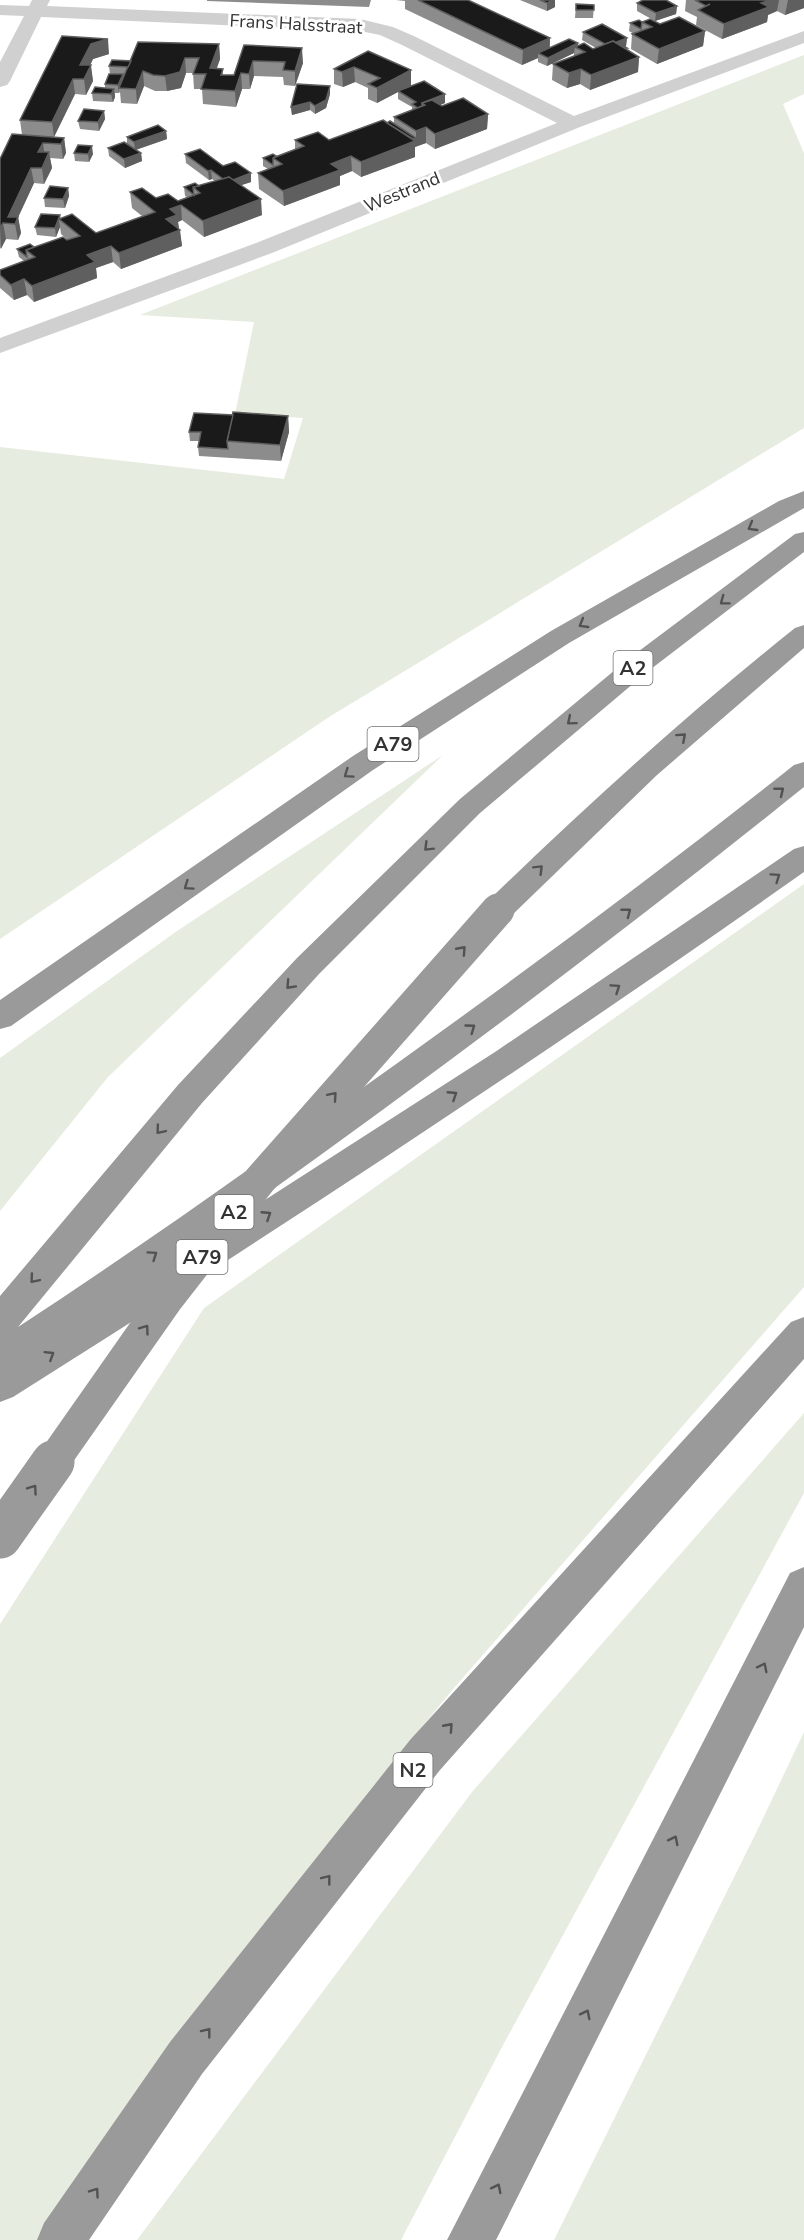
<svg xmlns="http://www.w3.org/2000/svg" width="804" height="2240" viewBox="0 0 804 2240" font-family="'Nunito Sans',sans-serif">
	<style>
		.green { fill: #e6ecdf }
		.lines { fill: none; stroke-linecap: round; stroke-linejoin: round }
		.street { fill: #d0d0d0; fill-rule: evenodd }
		.highway { fill: #9a9a9a; fill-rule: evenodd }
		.highway-bridge-far1 { stroke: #9a9a9a; stroke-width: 33 }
		.highway-bridge { stroke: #9a9a9a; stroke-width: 43 }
		.wall { fill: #8c8c8c }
		.shaded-wall { fill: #5f5f5f }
		.building { fill: #1a1a1a; stroke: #5f5f5f; stroke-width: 1.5 }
		.oneway { stroke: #525252 }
		.labels { text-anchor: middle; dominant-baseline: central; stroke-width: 6; stroke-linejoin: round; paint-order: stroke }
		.far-street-label { font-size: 18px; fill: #333; stroke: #fff }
		.shield { fill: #fff; stroke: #707070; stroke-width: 1.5 }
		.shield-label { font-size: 20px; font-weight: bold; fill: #333 }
	</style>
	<rect width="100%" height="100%" fill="#fff"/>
	<!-- green -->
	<g class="green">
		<path d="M804,55V94L783,104L804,153V428L329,717L0,939V447L284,479L303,418L235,414L254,322L140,315Z"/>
		<path d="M443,755L108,1077L0,1211V1058L177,931Z"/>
		<path d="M804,884V1287L454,1688L369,1791L42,2240H0V1624L204,1308Z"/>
		<path d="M804,1413V1493L502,2047L401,2240H137L472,1792Z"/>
		<path d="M804,1732V2240H554L756,1833Z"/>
	</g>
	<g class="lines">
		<!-- street -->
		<path class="street" d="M32,0H50L47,6L360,19L393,27L416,37L574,116L804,31V43L580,127L272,253L0,353V338L256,243L557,123L402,45L380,35L360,31L41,17L10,81L7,85L0,87V62L24,16L0,15V5L29,6Z"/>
		<!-- highway -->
		<g class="highway">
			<path d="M804,491V508L569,643L373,770L11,1026L0,1029V1000L353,756L551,631L779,501Z"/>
			<path d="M804,532V552L647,672L480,813L319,974L202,1103L18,1327C122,1259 223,1188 323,1116C483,1003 640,887 794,765L804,762V787C608,945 406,1095 201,1241L495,1052L794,849L804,846V872C545,1055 281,1228 13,1397L0,1402V1296L178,1085L297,958L460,799L627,660L795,534Z"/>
			<path d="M804,625V648L657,775L509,918L498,921L487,918L483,910L487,902C586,806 687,714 795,628Z"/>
			<path d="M804,1317V1359L440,1770L202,2074L89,2240H37L44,2223L170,2042L410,1740L791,1322Z"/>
			<path d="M804,1567V1627L496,2240H447L790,1573Z"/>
		</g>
		<!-- highway-bridge-far1 -->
		<path class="highway-bridge-far1" d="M52,1463L167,1299L260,1180L498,910"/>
		<!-- highway-bridge -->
		<path class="highway-bridge" d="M0,1537L53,1462"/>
	</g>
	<!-- wall -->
	<g class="wall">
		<path d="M207,0H371L369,7L207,1Z"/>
		<path d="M396,0H468L550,38V48L578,45L593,49L596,48L582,40L583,32L627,38L626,46H625L627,48V50L639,57L638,72L590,90L580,84L567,88L552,80L553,64L574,57V53L547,66L538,62V58L522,65L405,9V1Z"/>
		<path d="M520,0H555V7L547,11Z"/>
		<path d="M686,0H804V8L785,15L777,11L768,15L767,22L722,39L696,25L697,17L685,11Z"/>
		<path d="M637,3L677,6L676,14L655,21L637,11Z"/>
		<path d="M576,4L594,5L593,18H575Z"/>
		<path d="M642,22L705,31L703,46L657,64L631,49L632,34H634L629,31L630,23Z"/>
		<path d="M62,36L109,54L93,59L90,65L93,81L86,95L75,94L54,137L64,138L66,153L63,159L50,158L52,168L44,184L34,183L18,217L21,233L18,240L6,239L0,249V159L22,135L20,120Z"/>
		<path d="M219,44L220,59L217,68L223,69V75H234L244,45L303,63L295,86L284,85L283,77L254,76L250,89H242L236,107L203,104L202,89H194L193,73H186L181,88L167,91H155L144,86L137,104L121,103L120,92L119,93H115V97L113,102L93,101L92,93L105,88V84L110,74L109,66L131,61Z"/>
		<path d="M368,51L411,70V86L445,94V103L440,105L442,106L488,114L487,129L435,149L426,143L415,147V157L361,177L352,171L340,176V185L284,206L259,189L258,173L268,169L263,166V158L276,156L295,149V140H329L387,123H394V117L412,110V107L398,99V92L377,103L368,99V88L355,82L343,87L334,84V69Z"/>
		<path d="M330,94L326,108L315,114L310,110L292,115L291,107Z"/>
		<path d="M104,111L105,119L99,131L80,129L78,121Z"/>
		<path d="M166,131L167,139L136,150L141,153L142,161L125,168L109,156L108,148L127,144V137Z"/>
		<path d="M74,153L93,154L89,162L75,161Z"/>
		<path d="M185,154L251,173V182L241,185L262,215L204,237L182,220L178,222L182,246L121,269L113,262L96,268L97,278L34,302L27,295L14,300L0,288V270L24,261L19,257L17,249L34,247L68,240L61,234L60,227L56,237L37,235L35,227L61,218L96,233L142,216L132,208L130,192L156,198L178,201L187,197L185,196L184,187L199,186L215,181L212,179L209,180L186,163Z"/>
		<path d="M68,188L69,196L65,208L45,207L44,198Z"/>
		<path d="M288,416L289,432L281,461L199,456L198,447L199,441H190L189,432Z"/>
	</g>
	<!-- shaded-wall -->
	<g class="shaded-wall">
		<path d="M553,0H555V7L547,11V3Z"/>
		<path d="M770,0H779L777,11L768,15L767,22L722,39L724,24L761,3Z"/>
		<path d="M788,0H804V8L785,15Z"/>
		<path d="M677,6L676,14L655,21L656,13Z"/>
		<path d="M705,31L703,46L657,64L659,49Z"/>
		<path d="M550,38L549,53H538V58L522,65L523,50Z"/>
		<path d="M627,38L626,46L616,50L617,42Z"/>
		<path d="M108,39L109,54L93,59L83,80L80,65L91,44Z"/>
		<path d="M578,43V48L575,47L574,53L547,66L548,58Z"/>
		<path d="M219,44L220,59L211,83L210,68Z"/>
		<path d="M302,48L303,63L295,86V71Z"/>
		<path d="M639,57L638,72L590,90L591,75Z"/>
		<path d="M185,58L186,73L181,88L167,91L165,76Z"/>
		<path d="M253,61L254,76L250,89L249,74Z"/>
		<path d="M91,65L93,81L86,95L84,79Z"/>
		<path d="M354,67L355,82L343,87L342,72Z"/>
		<path d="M581,69L580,84L567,88L569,73Z"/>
		<path d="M411,70V86L398,91V92L377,103V88Z"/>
		<path d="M143,71L144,86L137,104L136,89Z"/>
		<path d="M241,73L242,89L236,107L235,91Z"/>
		<path d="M123,74L124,83L119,88V93L118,85Z"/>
		<path d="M73,79L75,94L54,137L52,122Z"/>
		<path d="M330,86V94L326,108L315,114V106Z"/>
		<path d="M114,89L115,97L113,102L111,94Z"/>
		<path d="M445,94V103L432,108L425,102Z"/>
		<path d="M310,102V110L292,115L291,107Z"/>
		<path d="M104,111L105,119L99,131L98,122Z"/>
		<path d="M488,114L487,129L435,149V134Z"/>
		<path d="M426,127V143L415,147V157L361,177V162L416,138V131Z"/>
		<path d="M166,131L167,139L135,150L134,142Z"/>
		<path d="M64,138L66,153L63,159L61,144Z"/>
		<path d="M43,143L45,158L38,152Z"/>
		<path d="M92,146L93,154L89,162L88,154Z"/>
		<path d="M49,152L52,168L44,184L42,168Z"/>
		<path d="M141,153L142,161L125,168L124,159Z"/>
		<path d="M351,156L352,171L340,176V185L284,206L283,191L331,164Z"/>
		<path d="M31,168L34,183L15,224L8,217Z"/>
		<path d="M211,170L212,179L209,180L208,171Z"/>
		<path d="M251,173V182L227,190V182Z"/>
		<path d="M68,188L69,196L65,208L63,199Z"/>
		<path d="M261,199L262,215L204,237L203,221Z"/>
		<path d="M181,205L182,220L178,222L179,230H180L182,246L121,269L119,253L166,219L170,209Z"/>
		<path d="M60,215L61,221L59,219L60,227L56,237L55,228Z"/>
		<path d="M18,217L21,233L18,240L15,224Z"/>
		<path d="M3,223L6,239L1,249L0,228Z"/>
		<path d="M111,246L113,262L96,268L97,278L34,302L32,286L87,255Z"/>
		<path d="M24,279L27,295L14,300L11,285Z"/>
		<path d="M288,416L289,432L281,461L280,445Z"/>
	</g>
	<!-- building -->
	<g class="building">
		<path d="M418,0H468L550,38L523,50Z"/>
		<path d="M540,0H553L547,3Z"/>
		<path d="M643,0H666L677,6L656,13L637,3Z"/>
		<path d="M695,0H770L761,3L769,7L724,24L698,10L710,4L706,6Z"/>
		<path d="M576,4L594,5V10H576Z"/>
		<path d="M679,17L705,31L659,49L632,34L652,27L642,22L650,19L660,24Z"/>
		<path d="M639,20L642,22L641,29L630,23Z"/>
		<path d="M602,24L627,38L617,42L627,48H625L613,41L605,44L583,32Z"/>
		<path d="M62,36L108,39L91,44L80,65H91L84,79H73L52,122L20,120Z"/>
		<path d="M569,39L578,43L548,58L538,53Z"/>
		<path d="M613,41L639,57L591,75L581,69L569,73L553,64L585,52L575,47L584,43L593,49Z"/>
		<path d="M138,42L219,44L210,68L223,69L221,75H234L244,45L302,48L295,71L283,70L285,62L253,61L249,74L241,73L235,91L201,89L206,74H193L199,58H185L180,72L165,76L153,75L143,71L136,89L119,88Z"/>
		<path d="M368,51L411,70L377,88L368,84L380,78L354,67L342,72L334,69Z"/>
		<path d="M112,60L131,61L128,67L109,66Z"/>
		<path d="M109,74H123L118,85L105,84Z"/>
		<path d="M424,81L445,94L422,103V106L418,108L412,104L416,102L398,91Z"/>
		<path d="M297,84L330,86L326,100L315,106L310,102L291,107Z"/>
		<path d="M95,87L114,89L111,94L92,93Z"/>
		<path d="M463,98L488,114L435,134L426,127L416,131L394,117L425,105L422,103L432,100L442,106Z"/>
		<path d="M84,109L104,111L98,122L78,121Z"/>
		<path d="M383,120L415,141L361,162L351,156L331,164L340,170L283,191L258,173L282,164L273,158L304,146L295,140L318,132L329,140Z"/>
		<path d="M390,121L416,138L413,139L387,123Z"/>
		<path d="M158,125L166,131L134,142L127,137Z"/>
		<path d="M12,134L64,138L61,144L43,143L38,152H49L42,168H31L8,217H18L15,224L3,223L0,228V159Z"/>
		<path d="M124,142L141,153L124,159L108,148Z"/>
		<path d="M78,145L92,146L88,154L74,153Z"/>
		<path d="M200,149L223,166L235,162L251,173L233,180L229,177L223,179L211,170L208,171L185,154Z"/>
		<path d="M273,154L276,156L273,158V165L263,158Z"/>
		<path d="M229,177L261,199L203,221L181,205L170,209L177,215L166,219L180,230L119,253L111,246L87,255L95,262L32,286L24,279L11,285L0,275V270L35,257L26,250L63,237L67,240L80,236L59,219L72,214L96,233L155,212L130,192L142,188L156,198L168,194L178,201L200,193L193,187Z"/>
		<path d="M195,183L199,186L193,187L194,195L184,187Z"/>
		<path d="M50,186L68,188L63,199L44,198Z"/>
		<path d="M41,214L60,215L55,228L35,227Z"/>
		<path d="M30,244L34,247L26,250L27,257L17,249Z"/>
		<path d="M233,412L288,416L280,445L227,441Z"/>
		<path d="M194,413L233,415L227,441L228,449L198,447L201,432H189Z"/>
	</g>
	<!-- one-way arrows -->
	<defs><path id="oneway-chevron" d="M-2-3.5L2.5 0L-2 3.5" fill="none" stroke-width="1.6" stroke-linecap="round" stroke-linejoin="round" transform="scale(1.5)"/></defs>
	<g class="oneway">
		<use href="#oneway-chevron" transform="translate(752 527) rotate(150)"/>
		<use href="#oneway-chevron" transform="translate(724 601) rotate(143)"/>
		<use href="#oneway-chevron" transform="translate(583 624) rotate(150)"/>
		<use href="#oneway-chevron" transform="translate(571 721) rotate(140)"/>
		<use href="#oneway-chevron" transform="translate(682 737) rotate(-42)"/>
		<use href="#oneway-chevron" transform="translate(348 774) rotate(145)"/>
		<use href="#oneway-chevron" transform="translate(780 791) rotate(-39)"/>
		<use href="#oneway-chevron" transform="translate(428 847) rotate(135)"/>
		<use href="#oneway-chevron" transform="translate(539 869) rotate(-45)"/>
		<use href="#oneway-chevron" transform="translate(776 877) rotate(-35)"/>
		<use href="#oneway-chevron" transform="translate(188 886) rotate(145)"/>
		<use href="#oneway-chevron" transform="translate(627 912) rotate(-38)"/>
		<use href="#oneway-chevron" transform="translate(462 950) rotate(-48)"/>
		<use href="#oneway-chevron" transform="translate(290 985) rotate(133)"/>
		<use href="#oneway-chevron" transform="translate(616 988) rotate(-34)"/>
		<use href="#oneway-chevron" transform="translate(471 1028) rotate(-36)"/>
		<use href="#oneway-chevron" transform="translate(453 1095) rotate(-33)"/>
		<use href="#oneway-chevron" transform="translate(333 1096) rotate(-49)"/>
		<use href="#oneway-chevron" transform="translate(160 1130) rotate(130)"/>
		<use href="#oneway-chevron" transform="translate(267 1215) rotate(-33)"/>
		<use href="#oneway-chevron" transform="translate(153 1255) rotate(-35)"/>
		<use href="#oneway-chevron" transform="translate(34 1279) rotate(130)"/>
		<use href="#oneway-chevron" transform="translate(145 1329) rotate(-54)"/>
		<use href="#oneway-chevron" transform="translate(50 1355) rotate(-32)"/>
		<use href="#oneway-chevron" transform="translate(33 1489) rotate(-55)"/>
		<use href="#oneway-chevron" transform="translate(763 1667) rotate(-63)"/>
		<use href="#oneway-chevron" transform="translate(449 1727) rotate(-48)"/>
		<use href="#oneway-chevron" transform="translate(674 1840) rotate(-63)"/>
		<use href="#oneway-chevron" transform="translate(327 1879) rotate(-52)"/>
		<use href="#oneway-chevron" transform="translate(586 2014) rotate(-63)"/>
		<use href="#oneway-chevron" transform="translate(207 2032) rotate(-52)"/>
		<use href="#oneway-chevron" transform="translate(497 2188) rotate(-63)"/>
		<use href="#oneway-chevron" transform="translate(95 2192) rotate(-55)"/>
	</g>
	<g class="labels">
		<!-- far-street labels -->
		<g class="far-street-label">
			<text transform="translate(296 24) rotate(3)">Frans Halsstraat</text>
			<text transform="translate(402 192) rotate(-22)">Westrand</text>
		</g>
		<!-- shield labels -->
		<g class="shield">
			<rect x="613.5" y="651" width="39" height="34" rx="4.5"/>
			<rect x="367.5" y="727" width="51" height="34" rx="4.5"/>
			<rect x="214.5" y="1195" width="39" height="34" rx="4.5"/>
			<rect x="176.5" y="1240" width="51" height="34" rx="4.5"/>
			<rect x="393.5" y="1753" width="39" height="34" rx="4.5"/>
		</g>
		<g class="shield-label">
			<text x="633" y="668">A2</text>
			<text x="393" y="744">A79</text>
			<text x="234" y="1212">A2</text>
			<text x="202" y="1257">A79</text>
			<text x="413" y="1770">N2</text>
		</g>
	</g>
</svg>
